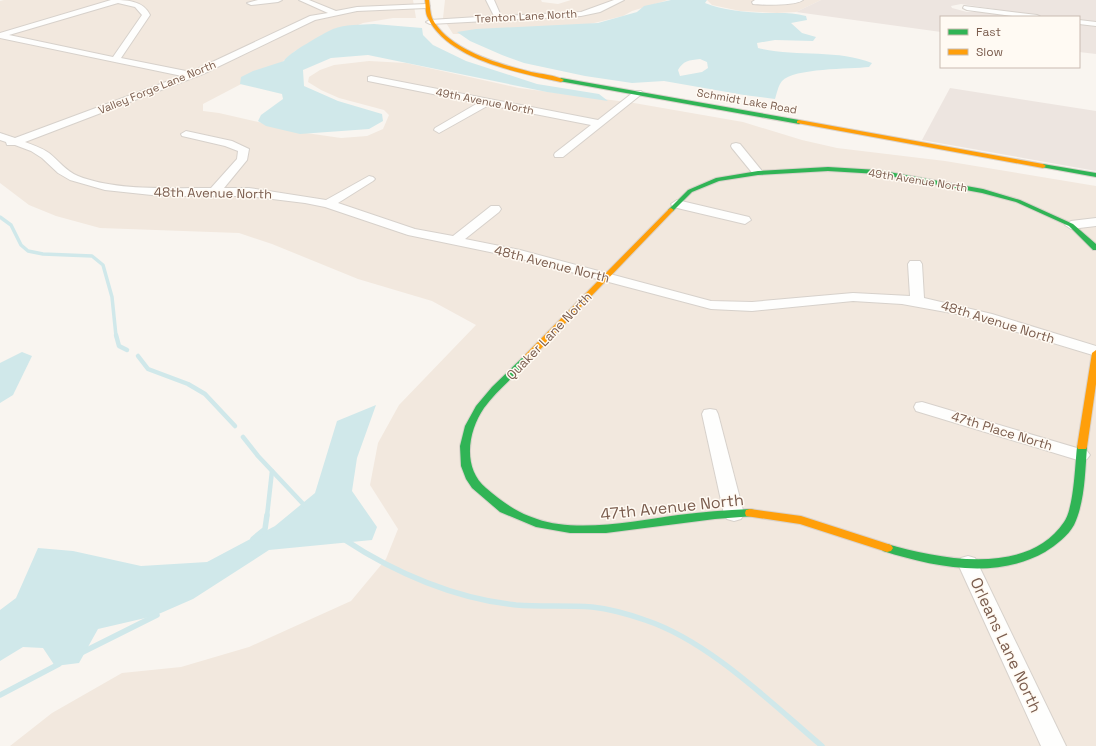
<svg xmlns="http://www.w3.org/2000/svg" width="1096" height="746" viewBox="0 0 1096 746" font-family="'Space Grotesk',sans-serif">
	<style>
		.residential { fill: #f2e8de }
		.industrial { fill: #ede5e0 }
		.water { fill: #d0e8ea; fill-rule: evenodd }
		.lines { fill: none; stroke-linecap: round; stroke-linejoin: round }
		.stream-far2 { stroke: #d0e8ea; stroke-width: 3.5 }
		.stream-far1 { stroke: #d0e8ea; stroke-width: 4.5 }
		.stream { stroke: #d0e8ea; stroke-width: 5.5 }
		.street-casing { stroke: #d7d1cb; stroke-width: 2 }
		.fast-casing { stroke: #d9d2cb; stroke-width: 2 }
		.slow-casing { stroke: #d9d2cb; stroke-width: 2 }
		.street { fill: #fefefd; fill-rule: evenodd }
		.fast { fill: #30b455; fill-rule: evenodd }
		.slow { fill: #ff9f0a; fill-rule: evenodd }
		.labels { text-anchor: middle; dominant-baseline: central; stroke-width: 3; stroke-linejoin: round; paint-order: stroke }
		.far-street-label { font-size: 11px; fill: #7a5c4d; stroke: #fffaf3 }
		.street-label { font-size: 13px; fill: #7a5c4d; stroke: #fffaf3 }
		.near-street-label { font-size: 16px; fill: #7a5c4d; stroke: #fffaf3 }
	</style>
	<rect width="100%" height="100%" fill="#f9f5f0"/>
	<!-- residential -->
	<g class="residential">
		<path d="M4,0H413L416,18H393L363,23L295,51L281,63L203,104V111L219,113L306,133L341,138L367,136L383,129L389,115L384,110L339,98L321,90L308,82L309,77L320,70L334,65L369,61L406,63L519,88L634,103L743,122L802,140L837,148L945,161L1096,186V746H10L52,713L122,673L181,667L249,647L351,601L386,559L398,529L370,485L378,443L399,405L476,325L432,301L358,279L272,244L239,233L100,228L56,216L29,205L0,183V1Z"/>
		<path d="M445,0H541L542,2L558,4L571,0H668L632,11L623,16L590,24L461,34H453L443,18Z"/>
		<path d="M707,0H821L796,12L777,13L740,11L712,5Z"/>
	</g>
	<!-- industrial -->
	<g class="industrial">
		<path d="M821,0H1096V23L1079,21V17H1049L961,4L951,6L952,8L967,12H984L1024,17H941V32L796,12Z"/>
		<path d="M1079,24L1096,26V54L1079,52Z"/>
		<path d="M950,88L1096,111V171L922,140Z"/>
	</g>
	<!-- water -->
	<g class="water">
		<path d="M671,0H707L705,3C723,10 743,12 763,13C778,13 792,12 806,16L807,20L791,23L802,33L816,37L813,41L775,40L757,43L758,48C795,57 838,49 872,63L869,67C850,69 794,68 782,81C778,86 777,93 775,99L744,95L664,81L632,83L585,76L524,63L502,55L470,41L457,32L476,29L598,23L637,12L644,6ZM700,59L707,62L708,68L702,72L680,76L678,70C683,61 689,60 700,59Z"/>
		<path d="M374,24L422,28L423,35L433,45L466,61L537,84L599,94L608,101L547,92L368,55L331,58L303,70L304,86L338,101L382,114L383,121L369,129L300,134L266,126L258,121L261,115L283,99L282,94L240,84L241,77L253,71L284,61C287,54 324,33 333,29C345,24 361,25 374,24Z"/>
		<path d="M22,352L32,356L13,395L0,403V363Z"/>
		<path d="M376,405L357,458L352,491L377,527L372,540L269,550L193,599L154,616L98,629L79,663L55,666L43,648L23,647L0,661V610L16,598L38,548L73,551L141,566L207,562L275,526L315,493L337,421Z"/>
	</g>
	<g class="lines">
		<!-- stream-far2 -->
		<path class="stream-far2" d="M0,217L11,225L21,245L28,251L43,254L92,256L103,265L112,297L116,336"/>
		<!-- stream-far1 -->
		<g class="stream-far1">
			<path d="M116,335L119,346L127,350"/>
			<path d="M138,356L148,369L188,384L205,394L235,426"/>
			<path d="M243,437L258,456L306,507"/>
			<path d="M267,516L272,471"/>
		</g>
		<!-- stream -->
		<g class="stream">
			<path d="M253,539L265,529L267,515"/>
			<path d="M345,540C395,573 456,599 516,605C542,607 567,605 592,607C610,609 628,614 645,620C709,641 771,703 822,746"/>
			<path d="M81,653L157,615"/>
			<path d="M0,695L59,664"/>
		</g>
		<defs>
			<g id="street">
				<path d="M111,0C126,0 143,0 150,15L121,58L191,72L310,16L328,13L299,0H309L336,11L357,7L426,4L430,6L426,8L357,11L315,20L203,74L25,142C33,145 42,148 49,153C59,161 66,171 78,176C115,191 171,188 211,188L237,159L238,151L225,146L182,136L181,134L186,131L232,141L249,149L247,160L224,188H249L326,200L369,176L373,177L375,179L373,181L338,203L415,229L453,236L491,206H499L501,209L499,212L465,239L520,250L711,301L752,302L853,293L910,296L908,264L910,261H920L922,264L924,298L992,314L1096,346V356L957,314L902,304L853,301L752,311L711,309L514,257L408,235L325,207L305,203L249,196H161L105,190L70,180L58,173L42,158L31,151L15,145H7L6,142L0,140V133L15,138L182,76L0,38V33ZM118,3L135,7L142,15L113,57L9,35Z"/>
				<path d="M258,0H282L278,2L251,5L247,3Z"/>
				<path d="M486,0H494L501,16L581,12L614,0H624L600,12L581,16L430,24L426,22L430,20L494,16Z"/>
				<path d="M755,0H803C795,6 763,5 753,4L752,2Z"/>
				<path d="M964,6L1037,15L1041,17H1019L967,10L963,8Z"/>
				<path d="M1079,20L1096,22V26L1079,24Z"/>
				<path d="M371,76L598,120L635,91H641L643,93L563,157H555L554,155L555,153L591,125L489,105L439,133L434,130L435,128L478,103L368,81V77Z"/>
				<path d="M736,143L740,144L762,171L764,173L762,175H754L732,148L731,146L732,144Z"/>
				<path d="M677,200L749,217L751,220L745,224L673,207L671,204Z"/>
				<path d="M1096,218V226L1071,229L1065,225L1071,221Z"/>
				<path d="M922,402L1087,451L1090,455L1087,459L1081,461L916,411L914,407L916,403Z"/>
				<path d="M710,409L716,410L718,414L744,514L741,519L734,521L727,519L724,514L702,414L704,410Z"/>
				<path d="M968,556L975,558L978,564L1066,746H1041L958,564L961,558Z"/>
			</g>
			<g id="fast">
				<path d="M561,78L799,120L802,122L799,124L559,81V79Z"/>
				<path d="M1043,164L1096,173V177L1041,167V165Z"/>
				<path d="M828,167L878,170L983,189L1020,200L1073,224L1096,244V250H1093L1069,226L1016,202L982,193L878,174L828,171L758,175L719,181L692,192L673,211L671,212L668,210L688,190L716,178L758,171Z"/>
				<path d="M527,355L531,358L530,360C515,376 497,390 484,408C468,431 462,468 486,488C503,502 515,512 537,519C576,533 637,521 678,515C702,512 726,510 750,509L754,510L755,513L754,516L715,519L606,533H570L536,527L500,512L472,488L466,479L461,466L460,446L465,426L476,406L492,387L524,356Z"/>
				<path d="M1082,444L1086,445L1087,447C1085,472 1085,502 1074,525C1068,536 1056,545 1045,552C996,580 934,567 883,551L881,548L883,545L887,544C939,559 1027,577 1064,522C1074,508 1075,465 1077,447L1078,445Z"/>
			</g>
			<g id="slow">
				<path d="M425,0H429C430,6 430,13 432,18C448,50 499,64 531,72C541,74 555,75 564,80L561,82C520,73 448,60 428,18C425,13 426,6 425,0Z"/>
				<path d="M799,120L1043,164L1046,166L1043,168L797,123V121Z"/>
				<path d="M671,208L674,210L673,211L530,360H524L523,358L524,356L669,209Z"/>
				<path d="M1096,350V384L1087,447L1086,449H1078L1077,447L1092,353Z"/>
				<path d="M750,509L801,516L891,545L893,548L891,551L887,552L800,524L746,516L745,513L746,510Z"/>
			</g>
		</defs>
		<!-- street casing -->
		<use href="#street" class="street-casing"/>
		<!-- fast casing -->
		<use href="#fast" class="fast-casing"/>
		<!-- slow casing -->
		<use href="#slow" class="slow-casing"/>
		<!-- street -->
		<use href="#street" class="street"/>
		<!-- fast -->
		<use href="#fast" class="fast"/>
		<!-- slow -->
		<use href="#slow" class="slow"/>
	</g>
	<g class="labels">
		<!-- far-street labels -->
		<g class="far-street-label">
			<text transform="translate(526 16) rotate(-3)">Trenton Lane North</text>
			<text transform="translate(157 87) rotate(-22)">Valley Forge Lane North</text>
			<text transform="translate(485 101) rotate(11)">49th Avenue North</text>
			<text transform="translate(747 101) rotate(10)">Schmidt Lake Road</text>
			<text transform="translate(918 180) rotate(9)">49th Avenue North</text>
		</g>
		<!-- street labels -->
		<g class="street-label">
			<text transform="translate(213 193) rotate(1)">48th Avenue North</text>
			<text transform="translate(552 264) rotate(14)">48th Avenue North</text>
			<text transform="translate(998 322) rotate(17)">48th Avenue North</text>
			<text transform="translate(549 336) rotate(-46)">Quaker Lane North</text>
			<text transform="translate(1002 431) rotate(17)">47th Place North</text>
		</g>
		<!-- near-street labels -->
		<g class="near-street-label">
			<text transform="translate(672 507) rotate(-6)">47th Avenue North</text>
			<text transform="translate(1006 645) rotate(65)">Orleans Lane North</text>
		</g>
	</g>
	<!-- legend -->
	<rect x="940" y="16" width="140" height="52" fill="#fffaf3" stroke="#cabbb1"/>
	<rect x="948" y="29" width="20" height="6" fill="#30b455" stroke="#cabbb1"/>
	<text x="976" y="36" font-size="12" fill="#7a5c4d">Fast</text>
	<rect x="948" y="49" width="20" height="6" fill="#ff9f0a" stroke="#cabbb1"/>
	<text x="976" y="56" font-size="12" fill="#7a5c4d">Slow</text>
</svg>
